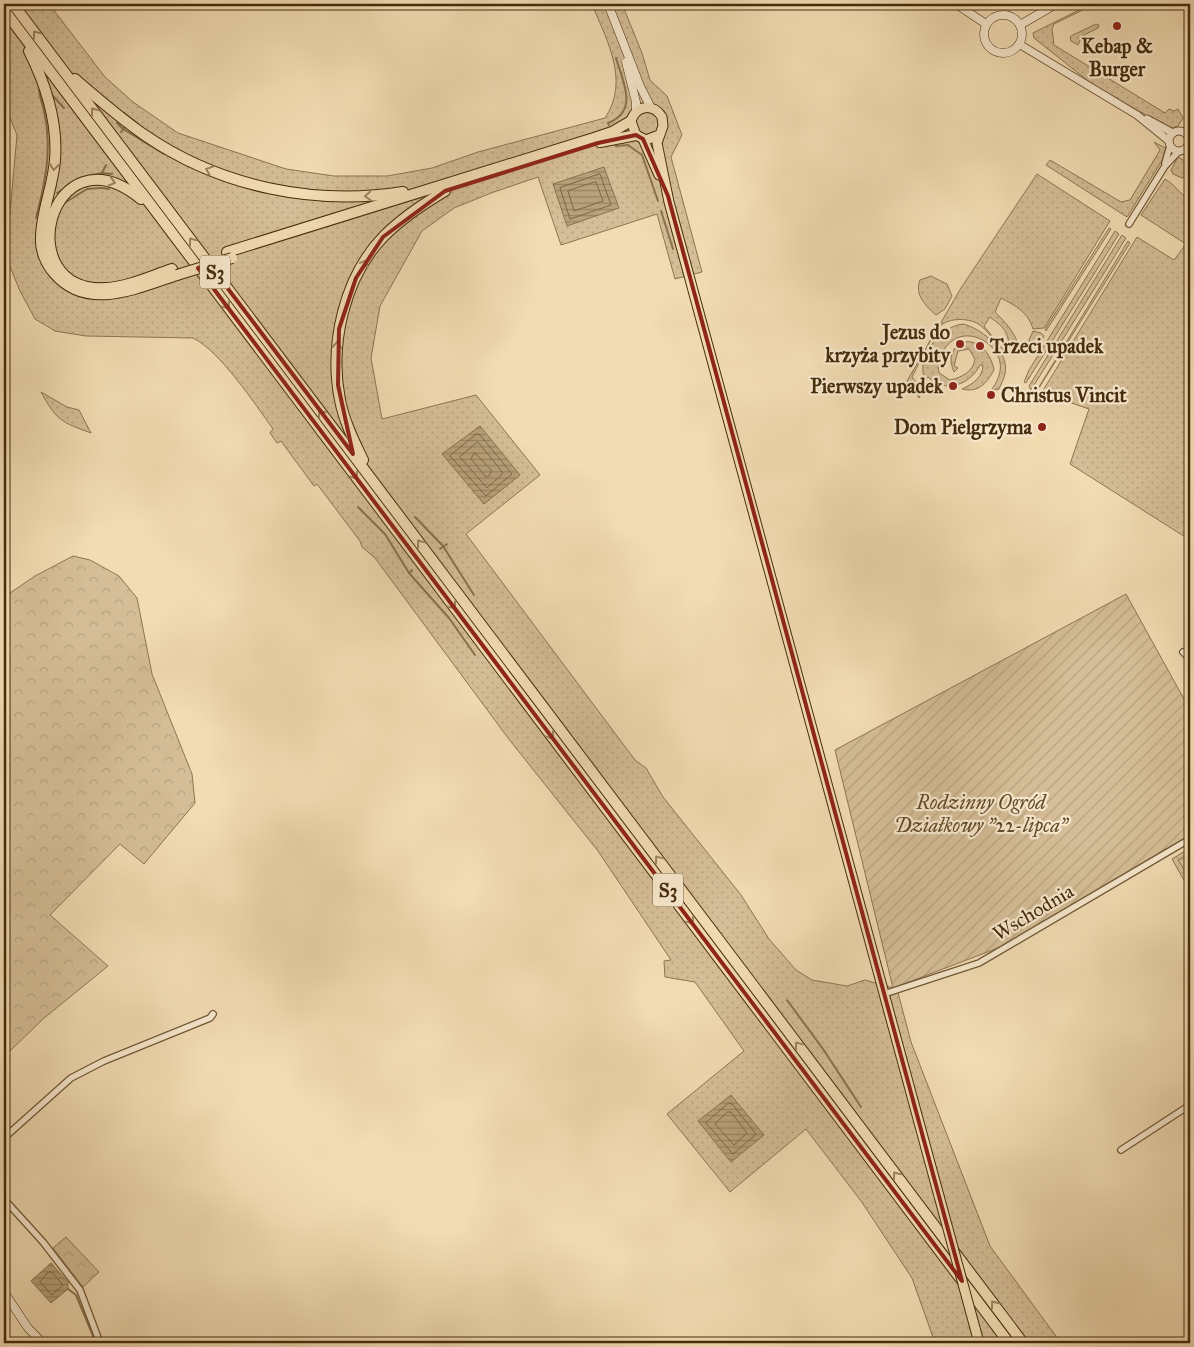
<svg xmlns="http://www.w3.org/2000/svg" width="1194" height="1347" viewBox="0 0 1194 1347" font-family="'IM FELL Great Primer',serif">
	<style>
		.grass { fill: url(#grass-dots); stroke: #8d7552 }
		.forest { fill: url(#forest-crowns); stroke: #8d7552 }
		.garden { fill: url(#garden-furrows); stroke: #8d7552 }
		.water { fill: url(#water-rules); stroke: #89724e }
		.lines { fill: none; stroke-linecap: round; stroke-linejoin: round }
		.shore { stroke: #7e6643; stroke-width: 1 }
		.stream { stroke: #89724e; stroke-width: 2 }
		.minor-casing { stroke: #705836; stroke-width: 8 }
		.tertiary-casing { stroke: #705836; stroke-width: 9 }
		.secondary-casing { stroke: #452c0c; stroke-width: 9 }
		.primary-casing { stroke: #452c0c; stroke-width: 11 }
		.motorway-casing { stroke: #452c0c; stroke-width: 12 }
		.minor { stroke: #f7e8ce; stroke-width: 5.5 }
		.tertiary { stroke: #f7e8ce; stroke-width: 7 }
		.secondary { stroke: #f7e8ce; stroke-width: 8 }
		.primary { stroke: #f2dcb3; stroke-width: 9 }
		.motorway { stroke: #f2dcb3; stroke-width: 10 }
		.primary-bridge-casing { stroke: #452c0c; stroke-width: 11; stroke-linecap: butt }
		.motorway-bridge-casing { stroke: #452c0c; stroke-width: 12; stroke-linecap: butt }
		.primary-bridge { stroke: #f2dcb3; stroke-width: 9 }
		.motorway-bridge { stroke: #f2dcb3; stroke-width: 10 }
		.oneway { stroke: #9c8460 }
		.marked { fill: none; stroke: #8f2418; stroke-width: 4; stroke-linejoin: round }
		.poi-dot { fill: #8f2418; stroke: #f7e8ce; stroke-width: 2 }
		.labels { text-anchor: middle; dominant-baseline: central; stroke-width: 4.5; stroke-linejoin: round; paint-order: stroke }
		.shield { fill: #f7e8ce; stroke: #7a6446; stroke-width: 1 }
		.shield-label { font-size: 19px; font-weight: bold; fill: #452c0c }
		.poi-label { font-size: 20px; font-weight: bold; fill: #452c0c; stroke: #f7e8ce; text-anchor: end }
		.park-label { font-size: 20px; font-style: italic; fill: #624928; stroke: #f7e8ce }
		.street-label { font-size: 20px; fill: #452c0c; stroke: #f7e8ce }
	</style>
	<defs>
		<pattern id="grass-dots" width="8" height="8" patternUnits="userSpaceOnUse" patternTransform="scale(1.25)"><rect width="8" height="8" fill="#d5be97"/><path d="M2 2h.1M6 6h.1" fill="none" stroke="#b8a381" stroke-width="1.8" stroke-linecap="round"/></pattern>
		<pattern id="forest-crowns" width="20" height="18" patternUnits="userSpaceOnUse" patternTransform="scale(1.25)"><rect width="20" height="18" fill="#d5be97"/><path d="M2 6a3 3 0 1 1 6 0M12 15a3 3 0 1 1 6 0" fill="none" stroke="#b8a381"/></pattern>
		<pattern id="garden-furrows" width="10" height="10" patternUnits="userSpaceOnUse" patternTransform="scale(1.25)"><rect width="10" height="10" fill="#d5be97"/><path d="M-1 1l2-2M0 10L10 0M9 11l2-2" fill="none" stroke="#b8a381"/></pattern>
		<pattern id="water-rules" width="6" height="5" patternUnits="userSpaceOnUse" patternTransform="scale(1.25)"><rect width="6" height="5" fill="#b7a07a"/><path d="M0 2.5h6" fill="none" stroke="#978362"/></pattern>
	</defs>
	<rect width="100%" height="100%" fill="#f2dcb3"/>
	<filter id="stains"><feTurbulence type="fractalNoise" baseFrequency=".004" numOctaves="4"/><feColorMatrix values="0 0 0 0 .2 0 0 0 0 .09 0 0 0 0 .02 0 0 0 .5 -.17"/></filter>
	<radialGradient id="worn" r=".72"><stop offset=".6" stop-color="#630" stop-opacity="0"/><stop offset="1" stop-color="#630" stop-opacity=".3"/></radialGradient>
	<!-- grass -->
	<g class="grass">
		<path d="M4,4H49L105,77L133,102L178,133L286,169L334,176H387L432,168L478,152L605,118C630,81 607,41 592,4H622L642,53L650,80L667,96L682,135L671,157L702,272L675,279L657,214L561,245L538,177L491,193L454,208L422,231L380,306L371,358L382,419L476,395L540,475L466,534L635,760L646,768L663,797L741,895L769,939L796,970L812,980L847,986L865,980L897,989L911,1042L990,1246L1061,1343H935L912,1278L861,1201L806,1129L730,1192L667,1114L744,1051L695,982L665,977L664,961L671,960L598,851L508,738L375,558L362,547L360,541L317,484L314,486L281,441L277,443L270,433L273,429C255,404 220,351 193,338L86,336L55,331L35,319L20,291L6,257L17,135L4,103Z"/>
		<path d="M1091,4H1095L1054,24L1052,29L1054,45L1165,113L1169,109L1174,111L1178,109L1183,118L1178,126L1170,129L1092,84L1034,38L1033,33Z"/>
		<path d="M1096,24L1099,25L1098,28L1082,36L1078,45L1071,41L1070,37L1073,35Z"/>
		<path d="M1154,142L1167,149L1163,159L1127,217L1046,165L1050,160L1121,202L1130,200L1160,150Z"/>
		<path d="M1178,157L1190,164L1186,176L1182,178L1173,174L1171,170Z"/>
		<path d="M1037,174L1110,221L1044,328L1033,329C1029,313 1015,305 1001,298L995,312C1004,321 1019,336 1018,349L1013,339L1012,346C1007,341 1009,339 1006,333C1003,326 996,322 990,317L984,326L1004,351C996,343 989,332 980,325C970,318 950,317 940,326C932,333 918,366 912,377L922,390L919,398L907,381L961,288Z"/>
		<path d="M1165,179C1174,184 1179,193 1190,200V540L1070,464L1089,409L1063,400L1061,393L1050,388L1042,392L1137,237L1174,260L1186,244L1141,215Z"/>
		<path d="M1109,228L1111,229L1046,331L1045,329Z"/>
		<path d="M1115,231L1119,234L1026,383L1024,382L1029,370Z"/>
		<path d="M1122,235L1126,238L1031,390L1029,386Z"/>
		<path d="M1128,241L1130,243L1037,391V390Z"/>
		<path d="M931,276L947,284L952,296L945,309L936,315C926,306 914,295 920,280Z"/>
		<path d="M963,324C983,329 1010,352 1005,374C1004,379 1001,384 999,389L994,390L993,393L990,392C994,386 999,379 1000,371C1005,346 965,320 945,348C940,355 937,364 939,373L950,380C961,378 974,371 975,359L969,349L958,351L954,366L958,368L954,372C949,360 950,351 960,343C979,337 991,354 994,370C986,384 978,393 962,389C973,384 983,377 983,365H980C970,385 945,394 928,377L925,380C915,357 941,326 963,324Z"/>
		<path d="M1033,331L1041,333L1044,336L1034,352L1031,351L1029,340Z"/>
		<path d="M41,392L67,407L79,410L91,433C61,422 57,421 41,392Z"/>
		<path d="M1190,848V891L1172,859Z"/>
	</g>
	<!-- forest -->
	<g class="forest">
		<path d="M73,556L90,560L119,576L137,598L152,674L192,774L195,803L144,864L120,844L50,915L108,966L43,1019L9,1052L4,1047V597L35,576Z"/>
		<path d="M1190,853V879L1178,860Z"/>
		<path d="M66,1237L99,1272L83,1287L53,1248Z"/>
	</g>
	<!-- garden -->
	<path class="garden" d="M1126,594L1190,710V835L998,948L893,988L835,750Z"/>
	<!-- water -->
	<g class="water">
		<path d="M604,167L619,208L567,226L553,184Z"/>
		<path d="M480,426L520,475L484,504L442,454Z"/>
		<path d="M731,1095L764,1135L731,1162L698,1121Z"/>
		<path d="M51,1263L68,1282V1289L51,1303L31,1281Z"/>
	</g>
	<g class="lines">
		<!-- shore -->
		<g class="shore">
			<path d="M600,174L611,205L570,219L560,188Z"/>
			<path d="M596,182L603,201L574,211L568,191Z"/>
			<path d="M477,434L480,435L512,474L486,496L450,456Z"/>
			<path d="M478,442L503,473L487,488L460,457Z"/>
			<path d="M475,453L492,471L488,477L485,476L471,459Z"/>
			<path d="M729,1103L732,1104L756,1134L733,1154L706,1123Z"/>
			<path d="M728,1112H731L747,1133L734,1145L715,1124Z"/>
			<path d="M49,1272H52L63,1285L52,1295L40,1282Z"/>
		</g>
		<!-- stream -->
		<g class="stream">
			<path d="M39,90L40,96"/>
			<path d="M51,94L64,108"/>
			<path d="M124,113L138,124"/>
			<path d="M117,123L123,129L164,154"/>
			<path d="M609,125L608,123C639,111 623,82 616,58"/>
			<path d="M121,132L125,127"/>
			<path d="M615,144L616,146L628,145L642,155L658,201"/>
			<path d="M102,175V173L112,174"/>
			<path d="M102,188L109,189"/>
			<path d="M57,193L80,178L102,173L106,165"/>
			<path d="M66,202L87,189L101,188"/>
			<path d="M661,211L673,249"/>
			<path d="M36,218C47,176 54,139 40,96H42"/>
			<path d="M358,507L385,534L409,573L412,570"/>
			<path d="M415,517L443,546L474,595"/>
			<path d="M440,549L447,544"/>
			<path d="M409,573L449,618L475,655"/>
			<path d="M787,1000L823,1049L861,1107"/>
			<path d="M68,1289L76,1295L96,1343"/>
		</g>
		<defs>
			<g id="minor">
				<path d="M1165,163L1170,146"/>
				<path d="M1129,224L1165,166L1179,151"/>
				<path d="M1183,652L1190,659"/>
				<path d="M884,994L979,963L1190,839"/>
				<path d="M4,1138L71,1078L104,1061L210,1018L213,1014"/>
				<path d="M1121,1150L1190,1105"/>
				<path d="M4,1199L43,1242L80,1290L100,1343"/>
			</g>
			<g id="tertiary">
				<path d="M1019,44L1137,115L1169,141"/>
				<path d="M1147,119L1173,133"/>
				<circle cx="1179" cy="141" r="10"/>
			</g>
			<g id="secondary">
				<path d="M608,4L640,86L651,108"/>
				<path d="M956,4L986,24"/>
				<circle cx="1003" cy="34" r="19"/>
				<path d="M1020,25L1056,4"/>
				<path d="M626,62L636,102V111"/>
				<path d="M4,1292L28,1328L43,1343"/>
			</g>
			<g id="primary">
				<path d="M659,135L646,140L636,135L631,121C636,105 653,103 662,117L663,126L657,143L669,202L939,1196"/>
				<path d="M643,139L659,175"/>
				<path d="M975,1328L979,1343"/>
			</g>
			<g id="motorway">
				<path d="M13,4L1023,1343"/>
				<path d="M4,10L1009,1343"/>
				<path d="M29,51C46,85 58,122 55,160C53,187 41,212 41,238C40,250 46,264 54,273C87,312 137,288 177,275"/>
				<path d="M75,79C98,99 121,119 146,136C221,187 315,206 403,192"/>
				<path d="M600,142L636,135"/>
				<path d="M141,199C49,124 8,294 106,288C128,287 151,276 172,269"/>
				<path d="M227,252L594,138L612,132L631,121"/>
				<path d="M363,460C354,441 344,421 340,400C329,345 344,277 384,236C402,218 423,204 445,191"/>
			</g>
		</defs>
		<!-- minor casing -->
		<use href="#minor" class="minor-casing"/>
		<!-- tertiary casing -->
		<use href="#tertiary" class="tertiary-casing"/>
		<!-- secondary casing -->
		<use href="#secondary" class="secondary-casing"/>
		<!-- primary casing -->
		<use href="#primary" class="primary-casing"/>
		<!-- motorway casing -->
		<use href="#motorway" class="motorway-casing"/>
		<!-- minor -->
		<use href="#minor" class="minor"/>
		<!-- tertiary -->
		<use href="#tertiary" class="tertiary"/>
		<!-- secondary -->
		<use href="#secondary" class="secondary"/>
		<!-- primary -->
		<use href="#primary" class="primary"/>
		<!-- motorway -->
		<use href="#motorway" class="motorway"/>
		<defs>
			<path id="primary-bridge" d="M939,1196L975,1328"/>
			<path id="motorway-bridge" d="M177,275L232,258"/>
		</defs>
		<!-- primary-bridge casing -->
		<use href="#primary-bridge" class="primary-bridge-casing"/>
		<!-- motorway-bridge casing -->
		<use href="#motorway-bridge" class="motorway-bridge-casing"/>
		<!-- primary-bridge -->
		<use href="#primary-bridge" class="primary-bridge"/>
		<!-- motorway-bridge -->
		<use href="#motorway-bridge" class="motorway-bridge"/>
	</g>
	<!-- one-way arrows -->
	<defs><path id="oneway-chevron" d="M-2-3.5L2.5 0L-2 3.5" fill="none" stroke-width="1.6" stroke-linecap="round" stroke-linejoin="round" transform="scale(1.25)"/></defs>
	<g class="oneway">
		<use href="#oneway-chevron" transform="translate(36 34) rotate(-127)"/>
		<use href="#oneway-chevron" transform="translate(94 111) rotate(-127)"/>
		<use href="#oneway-chevron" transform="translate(54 167) rotate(97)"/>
		<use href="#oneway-chevron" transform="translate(209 170) rotate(-159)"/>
		<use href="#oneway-chevron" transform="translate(112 182) rotate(15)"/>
		<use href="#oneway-chevron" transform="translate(368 196) rotate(177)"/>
		<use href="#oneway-chevron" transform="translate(192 241) rotate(-127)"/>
		<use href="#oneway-chevron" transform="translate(365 263) rotate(-59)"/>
		<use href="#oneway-chevron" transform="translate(227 306) rotate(53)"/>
		<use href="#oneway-chevron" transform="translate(337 345) rotate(-84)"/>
		<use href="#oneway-chevron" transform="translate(321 413) rotate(-127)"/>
		<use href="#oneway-chevron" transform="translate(355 476) rotate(53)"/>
		<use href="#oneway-chevron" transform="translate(420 543) rotate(-127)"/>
		<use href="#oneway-chevron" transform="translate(453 606) rotate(53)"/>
		<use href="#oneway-chevron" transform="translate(551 736) rotate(53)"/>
		<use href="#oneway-chevron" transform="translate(658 859) rotate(-127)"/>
		<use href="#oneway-chevron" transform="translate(691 921) rotate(53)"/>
		<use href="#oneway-chevron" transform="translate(798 1045) rotate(-127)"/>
		<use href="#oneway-chevron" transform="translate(896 1175) rotate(-127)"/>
		<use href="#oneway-chevron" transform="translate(994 1304) rotate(-127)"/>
	</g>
	<!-- marked area -->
	<path class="marked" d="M636,135L643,139L668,196L962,1281L198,268L210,265L353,454L338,385L339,329L356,278L383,237L445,191L598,143Z"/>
	<!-- markers -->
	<g class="poi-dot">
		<circle cx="1117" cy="26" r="5"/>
		<circle cx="960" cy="344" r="5"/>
		<circle cx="980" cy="346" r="5"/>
		<circle cx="953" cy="386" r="5"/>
		<circle cx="991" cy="395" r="5"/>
		<circle cx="1042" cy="427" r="5"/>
	</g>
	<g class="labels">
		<!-- shield labels -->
		<g class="shield">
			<rect x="200" y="255.5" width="30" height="33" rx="4"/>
			<rect x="653" y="873.5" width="30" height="33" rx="4"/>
		</g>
		<g class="shield-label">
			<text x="215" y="272">S3</text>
			<text x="668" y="890">S3</text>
		</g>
		<!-- poi labels -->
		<g class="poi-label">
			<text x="1117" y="46" text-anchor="middle">Kebap &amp;<tspan x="1117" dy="23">Burger</tspan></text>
			<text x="950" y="332">Jezus do<tspan x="950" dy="23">krzyża przybity</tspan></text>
			<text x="990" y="346" text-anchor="start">Trzeci upadek</text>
			<text x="943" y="386">Pierwszy upadek</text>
			<text x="1001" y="395" text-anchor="start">Christus Vincit</text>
			<text x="1032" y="427">Dom Pielgrzyma</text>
		</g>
		<!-- park labels -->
		<g class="park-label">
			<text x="981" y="802">Rodzinny Ogród<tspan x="981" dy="23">Działkowy "22-lipca"</tspan></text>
		</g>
		<!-- street labels -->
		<g class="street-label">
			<text transform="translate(1033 912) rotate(-31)">Wschodnia</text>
		</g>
	</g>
	<!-- margin -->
	<rect width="1194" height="1347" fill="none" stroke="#f2dcb3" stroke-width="20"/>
	<rect x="5" y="5" width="1184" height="1337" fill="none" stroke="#452c0c" stroke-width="2.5"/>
	<rect x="10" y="10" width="1174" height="1327" fill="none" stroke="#452c0c"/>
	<rect width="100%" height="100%" filter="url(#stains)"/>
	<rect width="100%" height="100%" fill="url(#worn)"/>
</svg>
